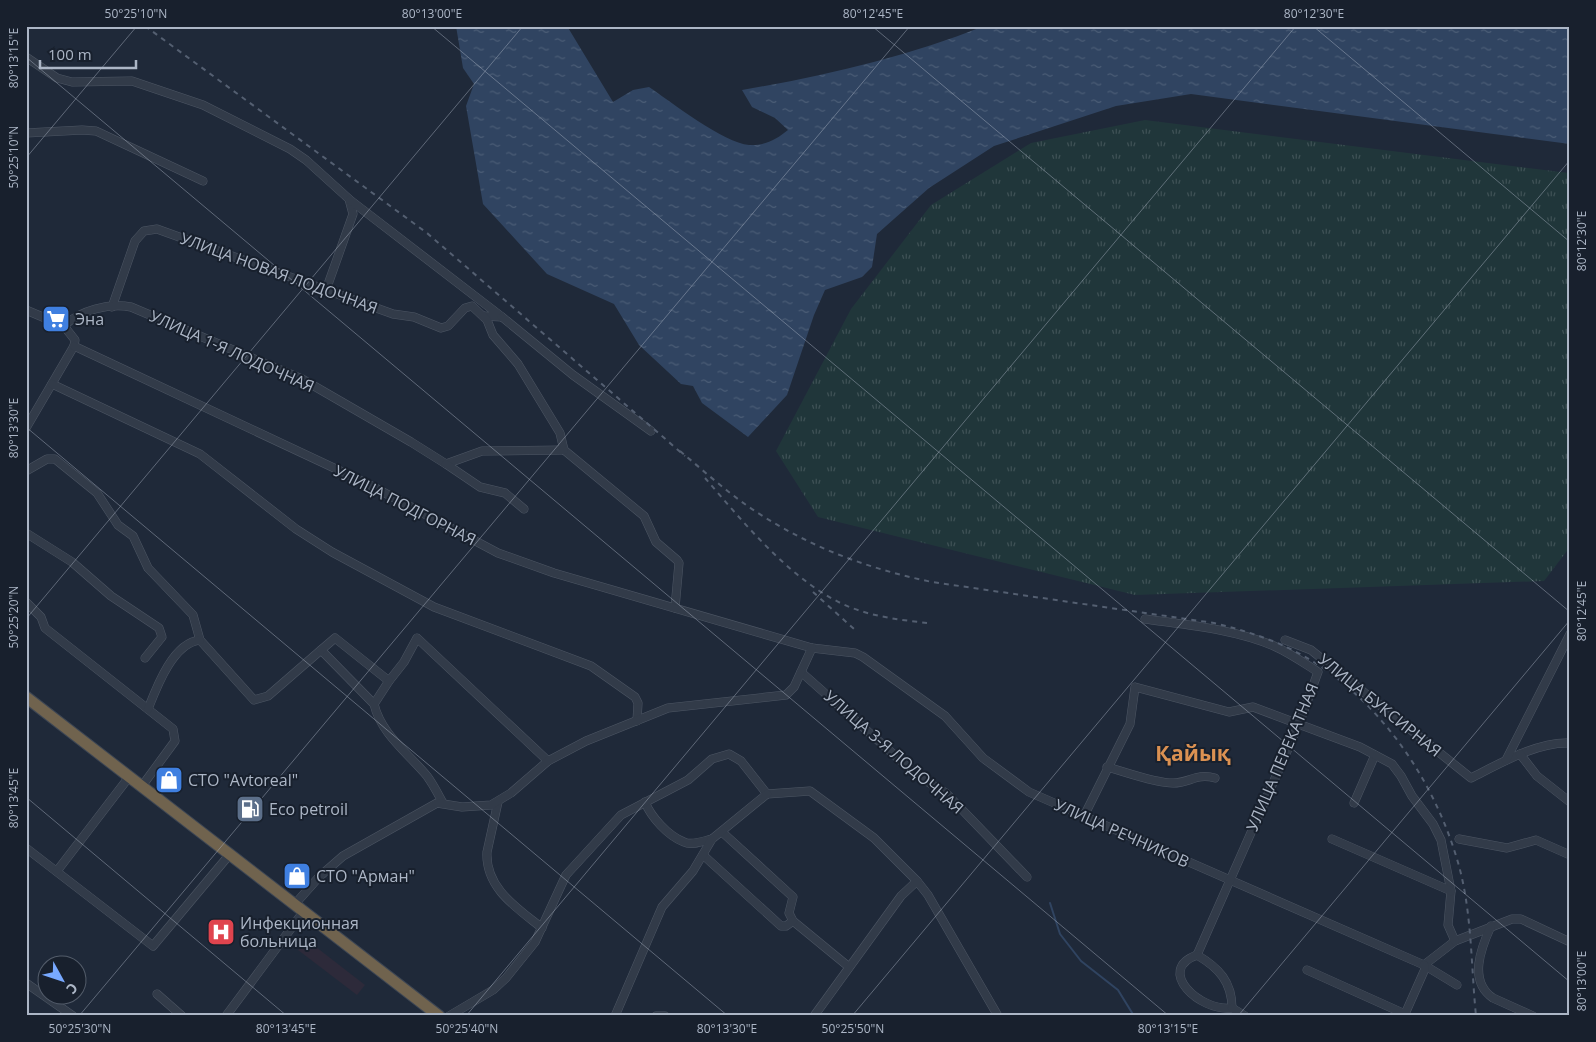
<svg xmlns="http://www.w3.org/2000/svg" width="1596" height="1042" viewBox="0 0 1596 1042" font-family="'Open Sans',sans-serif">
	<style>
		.medical { fill: #2d2a3a }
		.grass { fill: url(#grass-tufts) }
		.water { fill: url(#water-ripples) }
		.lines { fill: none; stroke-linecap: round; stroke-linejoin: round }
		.stream { stroke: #304461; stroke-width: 2 }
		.minor-casing { stroke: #4d5664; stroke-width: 9 }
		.highway-casing { stroke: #3d4654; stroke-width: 13 }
		.minor { stroke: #323b49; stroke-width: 8 }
		.highway { stroke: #70634e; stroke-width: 11 }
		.rail { stroke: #545f71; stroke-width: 2; stroke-dasharray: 5 5; stroke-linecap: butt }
		.ticks { fill: none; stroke: #acb6c6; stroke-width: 1; stroke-opacity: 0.45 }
		.labels { text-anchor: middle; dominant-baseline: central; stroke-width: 4; stroke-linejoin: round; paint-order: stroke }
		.street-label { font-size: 16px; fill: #acb6c6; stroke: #18202d }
		.poi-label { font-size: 16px; fill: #acb6c6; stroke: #18202d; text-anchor: start }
		.district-label { font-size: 21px; font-weight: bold; fill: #db9152; stroke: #18202d }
		.neatline { fill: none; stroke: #acb6c6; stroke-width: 2 }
		.ticks-label { font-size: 12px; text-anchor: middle; fill: #acb6c6 }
	</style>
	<defs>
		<pattern id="grass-tufts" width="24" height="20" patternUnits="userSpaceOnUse" patternTransform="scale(1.25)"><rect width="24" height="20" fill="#20363a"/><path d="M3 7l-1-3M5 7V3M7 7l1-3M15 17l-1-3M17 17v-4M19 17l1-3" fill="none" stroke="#3e5155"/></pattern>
		<pattern id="water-ripples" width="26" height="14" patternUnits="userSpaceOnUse" patternTransform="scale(1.25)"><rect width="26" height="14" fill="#304461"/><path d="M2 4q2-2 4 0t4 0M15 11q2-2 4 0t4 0" fill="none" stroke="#4b5d76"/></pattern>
	</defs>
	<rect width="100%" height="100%" fill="#1f2939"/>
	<!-- medical -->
	<path class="medical" d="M307,940L365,985L357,995L298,950Z"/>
	<!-- grass -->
	<path class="grass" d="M1145,120L1569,173L1570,547L1544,581L1135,595L818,517L776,451L851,309L931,205L1031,143Z"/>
	<!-- water -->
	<path class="water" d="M456,26H567L613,102L633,90L649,87C671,102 724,143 749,145C765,146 777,139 788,130L775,118L752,107L742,90C824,76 907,57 984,26H1570V144L1191,94L1116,106L994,146L929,188L877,234L872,267L862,277L825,290L814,315L787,395L748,437L702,403L693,386L681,384L639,345L614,304L547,274L483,204L466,106L474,84L463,68Z"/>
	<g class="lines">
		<!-- stream -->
		<path class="stream" d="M1050,903L1060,934L1081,961L1118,990L1134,1016"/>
		<defs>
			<g id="minor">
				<path d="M26,57L57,78L72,82L132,81L203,105L290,149L306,160L349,199L353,214L326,290"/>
				<path d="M26,133L82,130L96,131L203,181"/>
				<path d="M350,200L502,317L483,316"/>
				<path d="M112,307L135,241L144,231L157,229L393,314L414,317L441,328L448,326L465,308L472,306L487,320L493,335L518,364L560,433L564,450L644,516L656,542L677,560L679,563L675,608"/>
				<path d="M26,310L64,326L75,340L74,346L26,428"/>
				<path d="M502,317L573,375L651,431"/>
				<path d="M64,326C80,310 109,303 131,307L302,379L411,442L446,464L482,451L564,450"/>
				<path d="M74,346L366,483L498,553L554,573L812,648L855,653L863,657L945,716L983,758L1029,792L1424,965L1455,941L1512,919H1521L1570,942"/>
				<path d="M52,384L200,454L296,529L332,552L434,607L591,666L635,697L638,703L637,721"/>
				<path d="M446,464L480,487L505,493L524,509"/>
				<path d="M26,471L47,459H55L97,493L118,525L133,536L148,568L193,615L200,640L254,700L268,696L321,650L374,704"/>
				<path d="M26,533L72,562L111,596L159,628L162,637L145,658"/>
				<path d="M26,602L41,617L45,628L173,729L175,741L142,786"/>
				<path d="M1145,619C1187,625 1234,629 1274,646C1290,653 1304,663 1318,672L1299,724L1197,955"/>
				<path d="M1285,640L1311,650L1471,778C1499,764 1538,741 1570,743"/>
				<path d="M321,650L335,638L389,681L404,662L417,638L548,761"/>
				<path d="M801,672L918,776L946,793L1027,877"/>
				<path d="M389,681L374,704C381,734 408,753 427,776C433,784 438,794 443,803"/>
				<path d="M148,709C157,686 173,643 200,640"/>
				<path d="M1520,754L1537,776L1570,802"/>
				<path d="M1506,760L1570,634"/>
				<path d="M1107,767C1126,772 1154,783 1173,783C1190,783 1196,773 1215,778"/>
				<path d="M498,802L487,852C485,888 517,908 542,928"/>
				<path d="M645,802C651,817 668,836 684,842C692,846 703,841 712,839"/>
				<path d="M1354,803L1375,755"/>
				<path d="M1084,816L1130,724L1135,687L1229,712L1253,707L1360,747L1392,764L1401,776L1412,796L1433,824L1441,840L1451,891L1448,925L1455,941"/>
				<path d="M722,832L793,897L789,913L793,921L849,967"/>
				<path d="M1332,839L1451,891"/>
				<path d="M1459,839L1507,848L1536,840L1570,855"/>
				<path d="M26,848L153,946L230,854"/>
				<path d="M703,855L781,926H786L793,921"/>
				<path d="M57,871L129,777"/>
				<path d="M295,904L319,877L343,856L437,803L462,807L491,805L511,793L548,761L586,741L668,708L786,695L794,687L812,648"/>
				<path d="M1491,926C1481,948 1468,981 1493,998L1533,1016"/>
				<path d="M1197,955C1219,968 1232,982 1232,1008C1200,1012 1155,970 1197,955Z"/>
				<path d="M1424,965L1457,985"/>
				<path d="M1307,970L1405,1014L1425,969L1424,965"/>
				<path d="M26,983L73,1016"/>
				<path d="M157,994L182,1016"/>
				<path d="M1232,1008L1245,1016"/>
				<path d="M226,1016L304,911"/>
				<path d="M449,1016L493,990L506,978L535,942L566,875L621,815L688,780L712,759L729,754L741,761L767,794L810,791L874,838L917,881L928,895L998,1016"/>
				<path d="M615,1016L662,907L693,871L712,839L767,794"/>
				<path d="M656,1016H665"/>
				<path d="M814,1016L901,896L917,881"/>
			</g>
			<path id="highway" d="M26,697L439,1016"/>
		</defs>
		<!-- minor casing -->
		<use href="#minor" class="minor-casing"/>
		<!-- highway casing -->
		<use href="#highway" class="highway-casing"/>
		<!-- minor -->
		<use href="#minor" class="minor"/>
		<!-- highway -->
		<use href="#highway" class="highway"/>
		<!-- rail -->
		<g class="rail">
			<path d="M145,26L427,233L685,456"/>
			<path d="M680,451C705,472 730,495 758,513C812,548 869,569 932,582L1214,623C1235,628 1255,634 1275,642C1367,680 1433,772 1459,866C1472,914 1471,966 1476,1016"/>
			<path d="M705,478C744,523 795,586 852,608C876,617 901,620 927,623"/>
			<path d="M813,592L854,629"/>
		</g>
	</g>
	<!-- ticks -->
	<path class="ticks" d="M431,26L1570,982M872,26L1570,612M1313,26L1570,242M26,57L1169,1016M26,158L137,26M26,427L728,1016M26,619L523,26M26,797L287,1016M79,1016L910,26M466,1016L1296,26M852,1016L1570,160M1238,1016L1570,620"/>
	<!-- icons -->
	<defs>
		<symbol id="supermarket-square" viewBox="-11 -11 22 22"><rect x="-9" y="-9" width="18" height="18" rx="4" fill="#3f7fe0" stroke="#18202d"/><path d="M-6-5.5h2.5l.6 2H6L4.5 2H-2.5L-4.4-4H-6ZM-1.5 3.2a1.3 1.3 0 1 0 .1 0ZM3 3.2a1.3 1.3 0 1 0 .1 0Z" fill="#fff"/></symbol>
		<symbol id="shop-square" viewBox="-11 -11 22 22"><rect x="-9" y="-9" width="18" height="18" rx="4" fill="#3f7fe0" stroke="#18202d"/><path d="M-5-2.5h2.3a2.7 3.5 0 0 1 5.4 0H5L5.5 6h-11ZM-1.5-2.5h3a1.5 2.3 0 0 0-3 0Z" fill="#fff"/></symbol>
		<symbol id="fuel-square" viewBox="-11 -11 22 22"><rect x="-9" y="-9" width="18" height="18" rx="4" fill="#5c6f8a" stroke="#18202d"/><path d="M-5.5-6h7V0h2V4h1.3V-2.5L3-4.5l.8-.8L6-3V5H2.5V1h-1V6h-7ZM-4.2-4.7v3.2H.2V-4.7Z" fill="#fff"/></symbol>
		<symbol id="hospital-square" viewBox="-11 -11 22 22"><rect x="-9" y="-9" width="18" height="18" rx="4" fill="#e0444e" stroke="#18202d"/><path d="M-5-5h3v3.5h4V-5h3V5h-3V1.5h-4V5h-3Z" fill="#fff"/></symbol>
	</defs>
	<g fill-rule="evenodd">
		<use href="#supermarket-square" x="40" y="303" width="32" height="32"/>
		<use href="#shop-square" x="153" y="764" width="32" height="32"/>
		<use href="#fuel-square" x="234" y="793" width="32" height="32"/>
		<use href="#shop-square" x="281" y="860" width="32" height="32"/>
		<use href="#hospital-square" x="205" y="916" width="32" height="32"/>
	</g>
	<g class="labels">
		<!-- street labels -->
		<g class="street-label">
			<text transform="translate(279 273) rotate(20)">УЛИЦА НОВАЯ ЛОДОЧНАЯ</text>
			<text transform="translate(232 351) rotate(24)">УЛИЦА 1-Я ЛОДОЧНАЯ</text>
			<text transform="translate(405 505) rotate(27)">УЛИЦА ПОДГОРНАЯ</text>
			<text transform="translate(1380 705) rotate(39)">УЛИЦА БУКСИРНАЯ</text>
			<text transform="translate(894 752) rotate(41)">УЛИЦА 3-Я ЛОДОЧНАЯ</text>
			<text transform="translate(1282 757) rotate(-67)">УЛИЦА ПЕРЕКАТНАЯ</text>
			<text transform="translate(1122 833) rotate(24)">УЛИЦА РЕЧНИКОВ</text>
		</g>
		<!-- poi labels -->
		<g class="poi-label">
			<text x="75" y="319">Эна</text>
			<text x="188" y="780">СТО "Avtoreal"</text>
			<text x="269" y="809">Eco petroil</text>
			<text x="316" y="876">СТО "Арман"</text>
			<text x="240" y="923">Инфекционная<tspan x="240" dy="18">больница</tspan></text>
		</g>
		<!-- district labels -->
		<g class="district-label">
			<text x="1193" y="753">Қайық</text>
		</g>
	</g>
	<!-- border -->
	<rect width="1596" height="1042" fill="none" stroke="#18202d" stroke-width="55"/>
	<!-- north arrow -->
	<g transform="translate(62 980) rotate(130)"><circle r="24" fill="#18202d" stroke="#535c6a"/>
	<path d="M0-4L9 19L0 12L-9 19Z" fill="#78a9ff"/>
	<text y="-8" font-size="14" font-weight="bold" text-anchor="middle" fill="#acb6c6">С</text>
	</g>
	<!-- scale -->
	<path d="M40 60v8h96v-8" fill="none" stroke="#acb6c6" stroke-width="2.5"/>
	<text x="48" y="60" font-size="15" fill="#acb6c6" stroke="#18202d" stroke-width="4" paint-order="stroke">100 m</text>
	<rect x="28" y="28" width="1540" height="986" class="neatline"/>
	<g class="ticks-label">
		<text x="136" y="18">50°25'10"N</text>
		<text x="432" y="18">80°13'00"E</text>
		<text x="873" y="18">80°12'45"E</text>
		<text x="1314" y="18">80°12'30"E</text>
		<text transform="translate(14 58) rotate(-90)" y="4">80°13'15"E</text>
		<text transform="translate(14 157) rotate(-90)" y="4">50°25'10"N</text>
		<text transform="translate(1582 241) rotate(-90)" y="4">80°12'30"E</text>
		<text transform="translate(14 428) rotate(-90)" y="4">80°13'30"E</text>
		<text transform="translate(1582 611) rotate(-90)" y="4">80°12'45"E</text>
		<text transform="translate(14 617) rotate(-90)" y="4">50°25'20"N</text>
		<text transform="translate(14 798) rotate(-90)" y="4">80°13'45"E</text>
		<text transform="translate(1582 981) rotate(-90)" y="4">80°13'00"E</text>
		<text x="80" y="1033">50°25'30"N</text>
		<text x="286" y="1033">80°13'45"E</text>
		<text x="467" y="1033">50°25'40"N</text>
		<text x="727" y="1033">80°13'30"E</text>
		<text x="853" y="1033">50°25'50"N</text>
		<text x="1168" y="1033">80°13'15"E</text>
	</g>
</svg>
